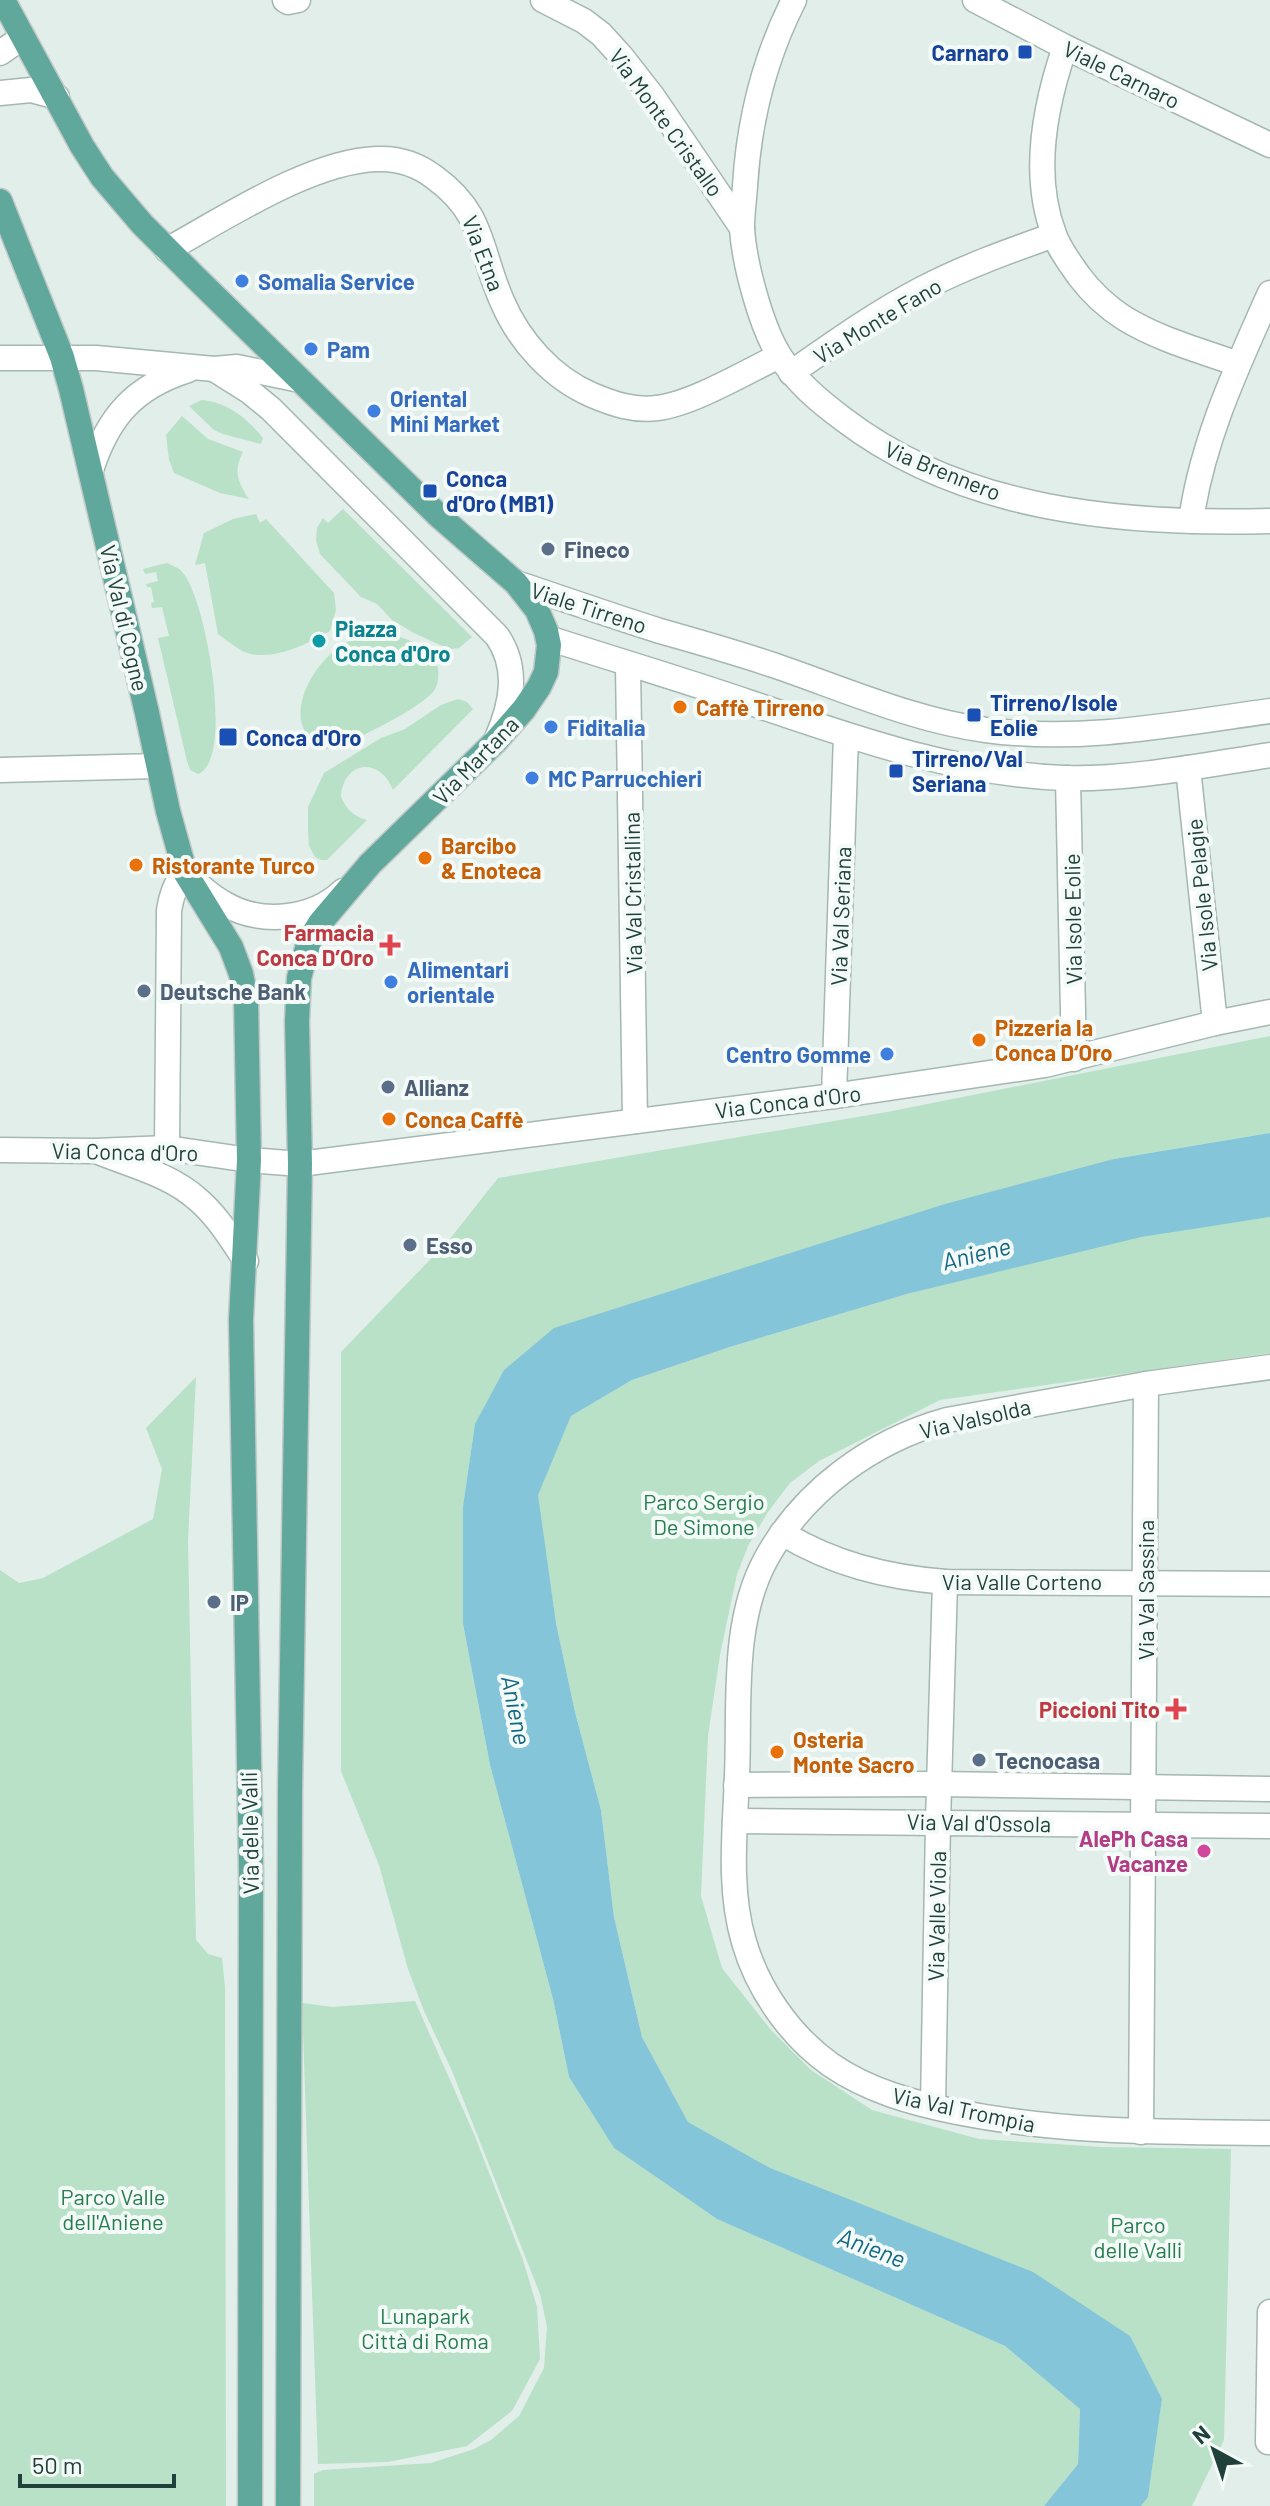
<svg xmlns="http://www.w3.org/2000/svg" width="1270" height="2506" viewBox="0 0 1270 2506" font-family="Barlow,sans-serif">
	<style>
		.green { fill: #b8e1c7 }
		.water { fill: #84c5d9 }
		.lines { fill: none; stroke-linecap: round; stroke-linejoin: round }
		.minor-casing { stroke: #a4b7b1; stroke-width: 27 }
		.major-casing { stroke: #c1cac8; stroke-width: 27 }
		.minor { stroke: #fff; stroke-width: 24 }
		.major { stroke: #61a89c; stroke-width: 24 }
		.transit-dot { fill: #1a4fb4; stroke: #f3faf7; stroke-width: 3 }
		.shop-dot { fill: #3f7fe0; stroke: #f3faf7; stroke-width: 3 }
		.service-dot { fill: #5c6f8a; stroke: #f3faf7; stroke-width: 3 }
		.culture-dot { fill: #0f9aa8; stroke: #f3faf7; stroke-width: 3 }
		.food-dot { fill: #e8710a; stroke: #f3faf7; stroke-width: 3 }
		.health-dot { fill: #e0444e; stroke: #f3faf7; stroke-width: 3 }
		.hotel-dot { fill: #d1479c; stroke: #f3faf7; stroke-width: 3 }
		.labels { text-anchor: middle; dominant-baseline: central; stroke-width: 8; stroke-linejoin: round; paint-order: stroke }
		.transit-label { font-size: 22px; font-weight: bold; fill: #164399; stroke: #f3faf7; text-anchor: start }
		.street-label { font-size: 22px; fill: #20413b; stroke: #f3faf7 }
		.shop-label { font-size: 22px; font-weight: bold; fill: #366cbe; stroke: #f3faf7; text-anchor: start }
		.service-label { font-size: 22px; font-weight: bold; fill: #4e5e75; stroke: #f3faf7; text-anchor: start }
		.culture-label { font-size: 22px; font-weight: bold; fill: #0d838f; stroke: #f3faf7; text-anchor: start }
		.food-label { font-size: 22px; font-weight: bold; fill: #c56008; stroke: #f3faf7; text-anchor: start }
		.health-label { font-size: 22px; font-weight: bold; fill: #be3a42; stroke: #f3faf7; text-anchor: end }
		.park-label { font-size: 22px; fill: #257c4e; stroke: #f3faf7 }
		.hotel-label { font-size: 22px; font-weight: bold; fill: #b23c85; stroke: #f3faf7; text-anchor: end }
		.water-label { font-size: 24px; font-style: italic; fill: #136783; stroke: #f3faf7 }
	</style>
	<rect width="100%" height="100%" fill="#e2eee9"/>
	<!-- green -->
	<g class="green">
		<path d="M202,400C227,402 248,419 263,438L261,444L223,434L214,430L189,406Z"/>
		<path d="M182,416L208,439L243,452C233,471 238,482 249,499L220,493L174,473L169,460L166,435Z"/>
		<path d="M343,509L472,637L459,648L451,649L440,645L414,633L392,620L377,604L361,597L320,554L316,541L317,528L323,518L328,523Z"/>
		<path d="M256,514L260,523L266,519L334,593L336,610L330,631C307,644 278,659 251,654C240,652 227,640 218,634L205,563L195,565L204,533L233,519Z"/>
		<path d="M167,563C173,566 180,568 183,573C206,599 235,760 198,774L190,770L187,761L158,638L169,636L162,607L152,608L151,603L154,602L151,587H147L146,584L158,581L156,572L145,574L143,569Z"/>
		<path d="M390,634C409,640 434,646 438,669C439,677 438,686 433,692C413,713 367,732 341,747C332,750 325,750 317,745C279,717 315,659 347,642C360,636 376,635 390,634Z"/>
		<path d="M458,699L467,702L473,709L393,790C380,756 343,761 341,797C347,810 353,816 367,820L327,860H321L315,857L309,846L308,830V807L324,773L381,738L405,729L441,705Z"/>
		<path d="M1270,1036V1133L1114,1159L475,1424L463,1506V1624L490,1765L553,1999L569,2077L614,2148L717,2219L1005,2346L1080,2409L1078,2464L1044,2506H314V2474L323,2470L431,2463L474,2449L491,2440L519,2416L544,2368L547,2327L540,2294L452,2071L424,2011L408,1969L379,1865L341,1771V1352L449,1240L498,1178L887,1112Z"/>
		<path d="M1270,1217V1353L940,1400L819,1461L790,1483L768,1512L749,1544L737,1574L720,1655L708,1736L701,1896L722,1968L771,2030L811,2070L872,2110L979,2139L1102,2147L1231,2149L1224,2440L1192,2506H1141L1148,2496L1162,2399L688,2122L642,2037L614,1917L601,1810L575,1712L556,1623L537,1495L571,1416L632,1380L733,1346L907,1294L1141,1236Z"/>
		<path d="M196,1377L188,1541L196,1940L208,1954L222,1958L225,1987L226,2506H0V1570L19,1583L43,1578L153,1519L162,1469L146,1428Z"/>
		<path d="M415,2001L474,2134L523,2260L537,2307L540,2359L512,2411L467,2446L388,2462L318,2464L302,2003L332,2007Z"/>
	</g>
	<!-- water -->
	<path class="water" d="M1270,1133V1217L1141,1237L907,1294L733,1346L632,1380L571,1416L538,1495L556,1623L575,1712L601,1810L614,1917L642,2037L688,2122L770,2168L1033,2272L1130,2336L1162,2399L1148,2497L1141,2506H1044L1078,2464L1080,2409L1005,2346L717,2219L614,2148L569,2077L553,1999L490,1765L463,1624V1506L475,1424L504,1370L554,1328L945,1204L1114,1159Z"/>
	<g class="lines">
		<defs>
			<g id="minor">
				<path d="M285,0L288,2L298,0"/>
				<path d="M543,0L584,21L601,34L621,56L653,97L742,228"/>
				<path d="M794,0C764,59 749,120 745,186C744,200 742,214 742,228C744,263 761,326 779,355C795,381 819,401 843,419C963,511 1123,525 1270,521"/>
				<path d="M975,0L1065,47L1270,145"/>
				<path d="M1065,47C1045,105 1031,174 1054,234C1059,249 1070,263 1079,276C1091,292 1107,307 1124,318C1160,340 1199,350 1238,364"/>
				<path d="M0,53L23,37"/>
				<path d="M0,93L31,90L57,97"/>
				<path d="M167,250C225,218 311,161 377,159C398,158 417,164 434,177C485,214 479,249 502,301C519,341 552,378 592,395C613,404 634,411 657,408C692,404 746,372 779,356"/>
				<path d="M0,358H96L214,369L237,367L300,380"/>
				<path d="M214,369L249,391L271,409L497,636C519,668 512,704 497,738"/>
				<path d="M791,373C834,343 876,313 922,289C964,267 1009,251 1054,235"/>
				<path d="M91,470C108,417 134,387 188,370"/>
				<path d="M1191,521C1202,441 1237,367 1270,293"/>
				<path d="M516,583C564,599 612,616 660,631C699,642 738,653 776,666C843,689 916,721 986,730C1080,743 1176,724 1270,711"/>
				<path d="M548,638C616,660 684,680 751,703C854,738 955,774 1064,778C1130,780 1204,765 1270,755"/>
				<path d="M628,665L635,1121"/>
				<path d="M1188,768L1215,1023"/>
				<path d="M0,770L157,766"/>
				<path d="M1068,778L1074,1059"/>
				<path d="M834,1096L846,735"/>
				<path d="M167,1148L169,911C171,896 175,884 185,872C197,884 210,896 225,904C261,925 313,920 343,891"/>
				<path d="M0,1150L95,1151L167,1148L249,1160L300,1164L834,1096L1045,1065L1215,1023L1270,1012"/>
				<path d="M101,1153C133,1166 170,1175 196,1198C217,1215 231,1239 246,1261"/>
				<path d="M1270,1367L1146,1384L947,1420C872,1441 804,1490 766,1559C731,1623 740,1705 737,1776C735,1830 728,1889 744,1942C758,1990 790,2036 831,2065C869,2091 913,2103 957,2112C1063,2133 1163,2132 1270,2133"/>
				<path d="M782,1533C833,1564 886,1577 945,1582L1270,1584"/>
				<path d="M736,1785L939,1784L1270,1789"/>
				<path d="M735,1821L1270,1826"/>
				<path d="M933,2106L938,1822L945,1582"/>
				<path d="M1141,2132L1146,1384"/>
				<path d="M1270,2312L1268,2442H1270"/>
			</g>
			<g id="major">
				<path d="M3,0L82,146L102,177L142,224L196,278L439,516L516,583L537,610L546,631L549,645L546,672L539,687L524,709L496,741L370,864L342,897L320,923L309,941L299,978L297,1021L300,1164L290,1791L288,2506"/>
				<path d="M0,201L62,357L71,389L147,713L168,811L185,872L231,947L241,974L246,999L249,1160L241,1320L251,1871L250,2506"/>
			</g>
		</defs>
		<!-- minor casing -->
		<use href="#minor" class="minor-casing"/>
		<!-- major casing -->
		<use href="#major" class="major-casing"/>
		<!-- minor -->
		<use href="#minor" class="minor"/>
		<!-- major -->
		<use href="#major" class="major"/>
	</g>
	<!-- markers -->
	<g class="transit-dot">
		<rect x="1017" y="44" width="16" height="16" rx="4"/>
		<rect x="422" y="483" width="16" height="16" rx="4"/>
		<rect x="966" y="707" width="16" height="16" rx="4"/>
		<rect x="218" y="727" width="20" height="20" rx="4"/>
		<rect x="888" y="763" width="16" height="16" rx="4"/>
	</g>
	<g class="shop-dot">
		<circle cx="242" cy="281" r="8"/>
		<circle cx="311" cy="349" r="8"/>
		<circle cx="374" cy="411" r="8"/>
		<circle cx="551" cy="727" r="8"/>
		<circle cx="532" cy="778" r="8"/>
		<circle cx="391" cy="982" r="8"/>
		<circle cx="887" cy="1054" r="8"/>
	</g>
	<g class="service-dot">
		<circle cx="548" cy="549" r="8"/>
		<circle cx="144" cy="991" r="8"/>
		<circle cx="388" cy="1087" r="8"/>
		<circle cx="410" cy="1245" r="8"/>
		<circle cx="214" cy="1602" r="8"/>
		<circle cx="979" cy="1760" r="8"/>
	</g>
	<circle class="culture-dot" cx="319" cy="641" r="8"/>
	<g class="food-dot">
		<circle cx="680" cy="707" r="8"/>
		<circle cx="425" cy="858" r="8"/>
		<circle cx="136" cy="865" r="8"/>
		<circle cx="979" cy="1040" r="8"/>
		<circle cx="389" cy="1119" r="8"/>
		<circle cx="777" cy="1752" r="8"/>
	</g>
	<g class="health-dot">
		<path d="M386 933h8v8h8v8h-8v8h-8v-8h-8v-8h8z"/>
		<path d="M1172 1697h8v8h8v8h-8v8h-8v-8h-8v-8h8z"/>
	</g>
	<circle class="hotel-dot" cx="1204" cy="1851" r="8"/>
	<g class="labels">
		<!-- transit labels -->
		<g class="transit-label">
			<text x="1009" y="52" text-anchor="end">Carnaro</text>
			<text x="446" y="478">Conca<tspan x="446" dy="25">d'Oro (MB1)</tspan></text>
			<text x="990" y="702">Tirreno/Isole<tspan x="990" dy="25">Eolie</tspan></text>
			<text x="246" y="737">Conca d'Oro</text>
			<text x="912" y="758">Tirreno/Val<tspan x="912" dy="25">Seriana</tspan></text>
		</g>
		<!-- street labels -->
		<g class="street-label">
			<text transform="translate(1122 74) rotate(26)">Viale Carnaro</text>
			<text transform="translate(667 122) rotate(54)">Via Monte Cristallo</text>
			<text transform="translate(484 253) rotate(69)">Via Etna</text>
			<text transform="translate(877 320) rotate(-31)">Via Monte Fano</text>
			<text transform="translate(943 470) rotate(22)">Via Brennero</text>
			<text transform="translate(589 607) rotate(18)">Viale Tirreno</text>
			<text transform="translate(125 618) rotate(77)">Via Val di Cogne</text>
			<text transform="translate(475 760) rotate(-46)">Via Martana</text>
			<text transform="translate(632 893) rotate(-91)">Via Val Cristallina</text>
			<text transform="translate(1201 895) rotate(-96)">Via Isole Pelagie</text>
			<text transform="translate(840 916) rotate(-88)">Via Val Seriana</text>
			<text transform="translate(1072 919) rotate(-91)">Via Isole Eolie</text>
			<text transform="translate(788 1101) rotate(-7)">Via Conca d'Oro</text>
			<text transform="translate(125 1151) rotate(1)">Via Conca d'Oro</text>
			<text transform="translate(975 1418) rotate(-13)">Via Valsolda</text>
			<text x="1022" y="1581">Via Valle Corteno</text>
			<text transform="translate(1145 1590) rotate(-90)">Via Val Sassina</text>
			<text transform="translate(979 1822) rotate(1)">Via Val d'Ossola</text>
			<text transform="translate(249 1833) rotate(-91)">Via delle Valli</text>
			<text transform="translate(936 1916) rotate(-89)">Via Valle Viola</text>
			<text transform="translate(964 2109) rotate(12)">Via Val Trompia</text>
		</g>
		<!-- shop labels -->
		<g class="shop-label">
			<text x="258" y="281">Somalia Service</text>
			<text x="327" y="349">Pam</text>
			<text x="390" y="398">Oriental<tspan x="390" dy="25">Mini Market</tspan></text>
			<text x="567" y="727">Fiditalia</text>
			<text x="548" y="778">MC Parrucchieri</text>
			<text x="407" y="969">Alimentari<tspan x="407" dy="25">orientale</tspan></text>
			<text x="871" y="1054" text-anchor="end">Centro Gomme</text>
		</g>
		<!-- service labels -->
		<g class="service-label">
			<text x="564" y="549">Fineco</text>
			<text x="160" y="991">Deutsche Bank</text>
			<text x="404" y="1087">Allianz</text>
			<text x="426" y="1245">Esso</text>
			<text x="230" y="1602">IP</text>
			<text x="995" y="1760">Tecnocasa</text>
		</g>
		<!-- culture labels -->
		<g class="culture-label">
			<text x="335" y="628">Piazza<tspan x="335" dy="25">Conca d'Oro</tspan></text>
		</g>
		<!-- food labels -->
		<g class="food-label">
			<text x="696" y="707">Caffè Tirreno</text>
			<text x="441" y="845">Barcibo<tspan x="441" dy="25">&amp; Enoteca</tspan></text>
			<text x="152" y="865">Ristorante Turco</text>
			<text x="995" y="1027">Pizzeria la<tspan x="995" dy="25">Conca D‘Oro</tspan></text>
			<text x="405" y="1119">Conca Caffè</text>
			<text x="793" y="1739">Osteria<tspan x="793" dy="25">Monte Sacro</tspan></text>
		</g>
		<!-- health labels -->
		<g class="health-label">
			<text x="374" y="932">Farmacia<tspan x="374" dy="25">Conca D’Oro</tspan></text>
			<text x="1160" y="1709">Piccioni Tito</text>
		</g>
		<!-- park labels -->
		<g class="park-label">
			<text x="704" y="1501">Parco Sergio<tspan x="704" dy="25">De Simone</tspan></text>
			<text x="113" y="2196">Parco Valle<tspan x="113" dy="25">dell'Aniene</tspan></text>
			<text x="1138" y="2224">Parco<tspan x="1138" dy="25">delle Valli</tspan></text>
			<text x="425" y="2315">Lunapark<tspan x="425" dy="25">Città di Roma</tspan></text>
		</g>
		<!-- hotel labels -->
		<g class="hotel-label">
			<text x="1188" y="1838">AlePh Casa<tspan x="1188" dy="25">Vacanze</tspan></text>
		</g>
		<!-- water labels -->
		<g class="water-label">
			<text transform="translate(976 1253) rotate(-14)">Aniene</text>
			<text transform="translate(517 1710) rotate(79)">Aniene</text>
			<text transform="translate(872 2247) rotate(21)">Aniene</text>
		</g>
	</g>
	<!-- north arrow -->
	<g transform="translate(1214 2450) rotate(320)" stroke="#f3faf7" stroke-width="6" paint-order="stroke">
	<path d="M0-6L14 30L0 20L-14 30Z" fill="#20413b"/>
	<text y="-12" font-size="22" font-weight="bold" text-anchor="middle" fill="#20413b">N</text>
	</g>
	<!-- scale -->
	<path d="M20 2474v12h154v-12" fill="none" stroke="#20413b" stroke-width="4"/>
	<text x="32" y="2474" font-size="24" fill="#20413b" stroke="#f3faf7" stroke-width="6" paint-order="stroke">50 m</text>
</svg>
